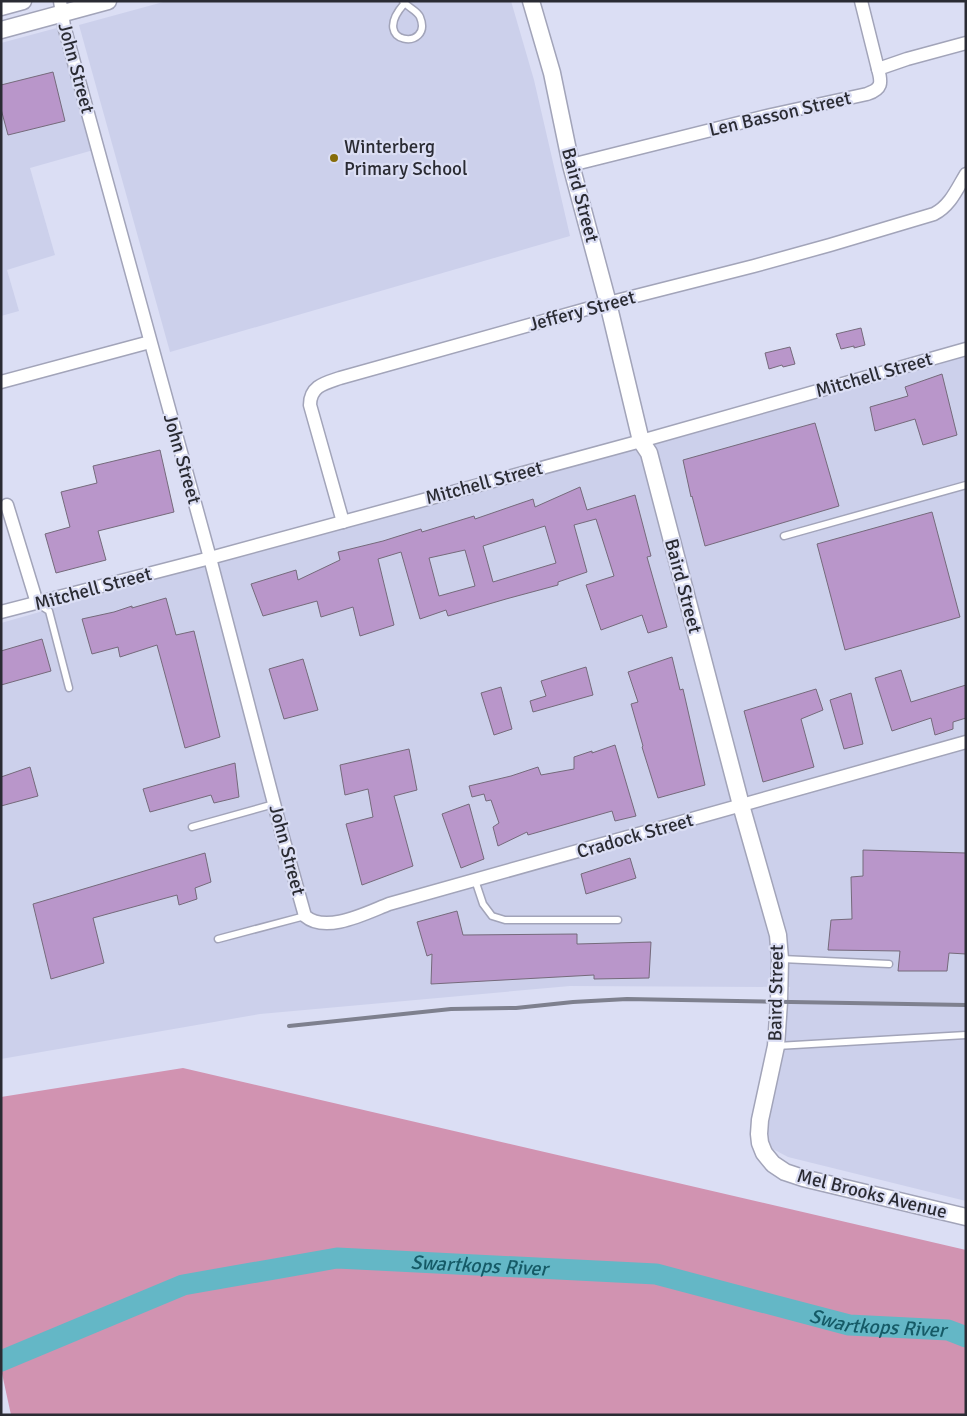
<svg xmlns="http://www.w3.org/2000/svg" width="967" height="1416" viewBox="0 0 967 1416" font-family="Signika,sans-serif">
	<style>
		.built { fill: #ccd0eb }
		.forest { fill: #d193b1 }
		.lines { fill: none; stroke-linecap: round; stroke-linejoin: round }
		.river { stroke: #64b7c6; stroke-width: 21 }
		.building { fill: #b996ca; stroke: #756a7b; fill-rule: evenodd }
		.service-casing { stroke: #a2a4b9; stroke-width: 9 }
		.minor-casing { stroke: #a2a4b9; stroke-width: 15 }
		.tertiary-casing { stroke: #a2a4b9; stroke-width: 19 }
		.service { stroke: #fff; stroke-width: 6 }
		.minor { stroke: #fff; stroke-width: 12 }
		.tertiary { stroke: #fff; stroke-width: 16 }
		.rail { stroke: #7e808e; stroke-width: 4 }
		.poi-dot { fill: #866c09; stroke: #dbdef4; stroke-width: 2 }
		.labels { text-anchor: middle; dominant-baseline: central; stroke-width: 4.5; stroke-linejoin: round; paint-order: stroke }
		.street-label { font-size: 19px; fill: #2a2b33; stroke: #dbdef4 }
		.poi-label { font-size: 19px; fill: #2a2b33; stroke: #dbdef4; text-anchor: start }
		.water-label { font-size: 20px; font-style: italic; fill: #155a66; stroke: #dbdef4 }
	</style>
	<rect width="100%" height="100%" fill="#dbdef4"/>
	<!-- built -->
	<g class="built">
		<path d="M167,1H511L534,80L570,236L170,352L79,25Z"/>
		<path d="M64,26L97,149L30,168L55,255L7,270L19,311L1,316V43Z"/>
		<path d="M966,349V1201L788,1157L769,1147L768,1129L787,1011L790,987L570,986L260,1014L1,1059V623Z"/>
	</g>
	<!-- forest -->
	<path class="forest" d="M183,1068L966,1250V1415H11L1,1369V1097Z"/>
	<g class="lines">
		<!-- river -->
		<path class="river" id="s1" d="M1,1361L183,1285L337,1258L656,1274L849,1325L948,1330L966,1337"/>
	</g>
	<!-- building -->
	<g class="building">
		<path d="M53,72L65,121L8,135L1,109V85Z"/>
		<path d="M861,328L865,345L854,348V346L841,349L836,334Z"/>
		<path d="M790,347L795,364L783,367L782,365L769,369L765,353Z"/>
		<path d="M942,374L957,435L923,445L915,419L875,431L870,407L908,396L905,387Z"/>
		<path d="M815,423L839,506L705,546L692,496L691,497L683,460Z"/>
		<path d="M160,450L174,512L98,531L106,560L56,573L45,534L70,527L61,492L97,483L93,466Z"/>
		<path d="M580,487L587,510L635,495L651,556L647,557L667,627L648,633L642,615L601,630L586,585L614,576L596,519L574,525L587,572L558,582V585L506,599L448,616L446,610L420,619L401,552L378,559L394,625L360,636L353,607L321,617L317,601L263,616L251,584L296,570L298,580L340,560L338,552L383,541L421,529L422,532L474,516L475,519L533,499L535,507ZM545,526L556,563L493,582L483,546ZM465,550L475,586L439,596L429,558Z"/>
		<path d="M932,512L960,617L845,650L817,544Z"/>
		<path d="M166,598L176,635L194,631L220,737L185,748L157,645L120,657L118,647L92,654L82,619L114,612L132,606V608Z"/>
		<path d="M42,639L51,671L1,685V651Z"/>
		<path d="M672,657L680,690L683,689L705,785L658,798L642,747L643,746L631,704L638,702L628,672Z"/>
		<path d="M303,659L318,710L284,719L269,669Z"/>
		<path d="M586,667L593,695L533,712L530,701L546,696L541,681Z"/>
		<path d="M901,670L911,702L966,685V718L953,722V729L935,735L931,718L892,731L875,678Z"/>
		<path d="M501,687L512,729L494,735L481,693Z"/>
		<path d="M816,689L823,710L801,719L814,767L763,782L744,711Z"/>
		<path d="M851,693L863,744L844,749L830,700Z"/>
		<path d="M615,745L636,816L615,821L612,811L528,835L527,832L498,846L493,827L499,823L491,800L486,801L484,794L472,797L469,786L511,776L538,767L541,775L574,769V757L592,751V753Z"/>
		<path d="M409,749L417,790L394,796L413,866L362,885L346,824L373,817L368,789L345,795L340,765Z"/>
		<path d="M235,763L239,797L214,803L211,795L150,812L143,789Z"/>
		<path d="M30,767L38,796L1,806V777Z"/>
		<path d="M469,804L484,859L461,868L442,814Z"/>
		<path d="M863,850L966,853V954L949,953L947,971H898L900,951L828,950L831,920L852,919L851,877L863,876Z"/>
		<path d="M205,853L211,882L195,888L197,899L179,905L177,895L93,918L104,963L51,979L33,904Z"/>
		<path d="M630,858L636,878L586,894L581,874Z"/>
		<path d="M457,911L463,935L577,934V944L651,942L649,978L594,979V975L431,984L432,954L427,956L417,922Z"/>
	</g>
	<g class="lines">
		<defs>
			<g id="service">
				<path d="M403,1C408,8 417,10 420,17C434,51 368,45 404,4"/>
				<path d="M784,536L966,485"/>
				<path d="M38,604L49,611L69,688"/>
				<path d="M192,827L274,804"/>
				<path d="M475,880L483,904L492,916L505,920H618"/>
				<path d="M218,939L305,916"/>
				<path d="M782,959L889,964"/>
				<path d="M777,1046L966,1035"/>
			</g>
			<g id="minor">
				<path d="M60,1L64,26L210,558L282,834L305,916C326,934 366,913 389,904L966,742"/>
				<path d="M861,1L878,69"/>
				<path d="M571,165L771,115L867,94C882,89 882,83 878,69L907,59L966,43"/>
				<path d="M1,382L150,342"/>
				<path d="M7,505L37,603"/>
				<path d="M343,522L310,405C310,386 325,383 340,378L608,303L754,266L830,245L934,214C950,206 957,189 966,174"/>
				<path d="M1,612L210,558L641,441L966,349"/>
			</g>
			<g id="tertiary">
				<path d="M531,1L552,73L571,165L608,303L641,441L649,453L741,805L778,935L780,959L779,1002L776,1046L760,1120L759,1134L760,1143L764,1153L773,1164L785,1172L803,1178L966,1217"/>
				<path d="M1,7L23,1"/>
				<path d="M1,30L108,1"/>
			</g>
		</defs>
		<!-- service casing -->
		<use href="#service" class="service-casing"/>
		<!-- minor casing -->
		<use href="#minor" class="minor-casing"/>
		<!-- tertiary casing -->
		<use href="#tertiary" class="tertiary-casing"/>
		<!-- service -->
		<use href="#service" class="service"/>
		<!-- minor -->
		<use href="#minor" class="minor"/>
		<!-- tertiary -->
		<use href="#tertiary" class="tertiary"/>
		<!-- rail -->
		<path class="rail" d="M289,1026L451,1009L516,1008L573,1002L627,999L966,1005"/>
	</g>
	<!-- markers -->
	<circle class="poi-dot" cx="334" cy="158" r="5"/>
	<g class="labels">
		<!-- street labels -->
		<g class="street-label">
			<text transform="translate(76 68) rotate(75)">John Street</text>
			<text transform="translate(780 114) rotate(-13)">Len Basson Street</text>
			<text transform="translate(580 195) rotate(75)">Baird Street</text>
			<text transform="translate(582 311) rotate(-15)">Jeffery Street</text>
			<text transform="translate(874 375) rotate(-16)">Mitchell Street</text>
			<text transform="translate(182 459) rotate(74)">John Street</text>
			<text transform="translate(484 483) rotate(-15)">Mitchell Street</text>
			<text transform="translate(683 586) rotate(75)">Baird Street</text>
			<text transform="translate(93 589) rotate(-15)">Mitchell Street</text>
			<text transform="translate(635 836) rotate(-16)">Cradock Street</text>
			<text transform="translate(287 850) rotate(75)">John Street</text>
			<text transform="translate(776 993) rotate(-89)">Baird Street</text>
			<text transform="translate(872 1194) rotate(14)">Mel Brooks Avenue</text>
		</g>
		<!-- poi labels -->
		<g class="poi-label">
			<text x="344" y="147">Winterberg<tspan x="344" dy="22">Primary School</tspan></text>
		</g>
		<!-- water labels -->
		<g class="water-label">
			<text stroke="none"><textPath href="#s1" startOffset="496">Swartkops River</textPath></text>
			<text stroke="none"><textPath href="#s1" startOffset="901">Swartkops River</textPath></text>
		</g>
	</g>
	<!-- border -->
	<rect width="967" height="1416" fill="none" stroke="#2a2b33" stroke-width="5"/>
</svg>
